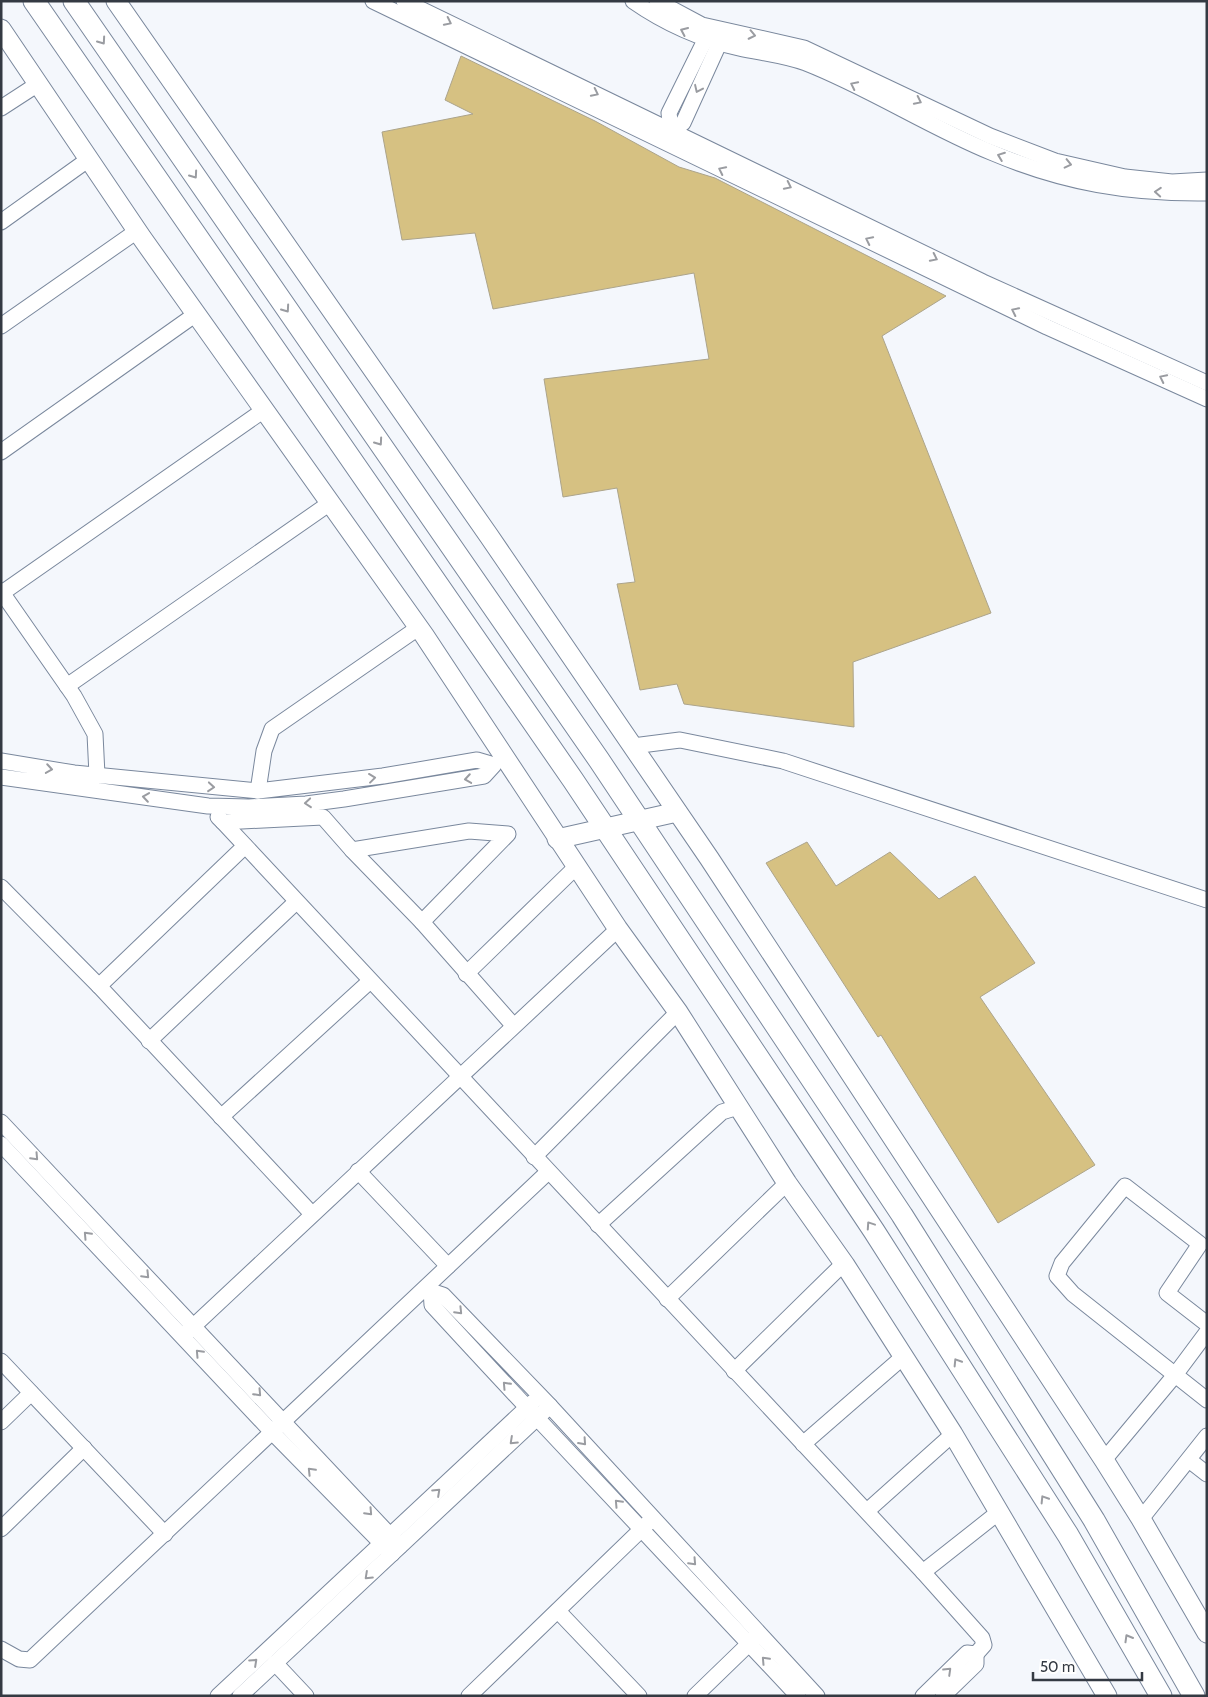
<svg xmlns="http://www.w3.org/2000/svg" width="1208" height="1697" viewBox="0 0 1208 1697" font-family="Cabin,sans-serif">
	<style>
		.building { fill: #d6c182; stroke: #aca48b }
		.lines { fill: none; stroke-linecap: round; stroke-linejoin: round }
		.minor-casing { stroke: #7a889d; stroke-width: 17 }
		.tertiary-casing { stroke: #7a889d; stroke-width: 21 }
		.secondary-casing { stroke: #7a889d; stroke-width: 23 }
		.minor { stroke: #fff; stroke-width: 15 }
		.tertiary { stroke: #fff; stroke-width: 19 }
		.secondary { stroke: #fff; stroke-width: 21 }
		.oneway { stroke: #9a9ca1 }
	</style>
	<rect width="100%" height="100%" fill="#f4f7fc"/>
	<!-- building -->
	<g class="building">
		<path d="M461,56L595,121L679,167L715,178L946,296L882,336L991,613L853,662L854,727L684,704L677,684L640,690L617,584L635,582L617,488L563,497L544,379L709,359L694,273L493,309L475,233L402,240L382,132L473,114L445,100Z"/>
		<path d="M807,842L836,886L890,852L939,899L975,876L1035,963L980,997L1095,1165L998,1223L881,1035L878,1037L766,863Z"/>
	</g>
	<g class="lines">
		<defs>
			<g id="minor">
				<path d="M373,1L1047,327L1207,399"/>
				<path d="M404,1L983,282L1207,383"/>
				<path d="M633,1C666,24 700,39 739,48C762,53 784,55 806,63C870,88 929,127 993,153C1064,183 1130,194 1207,193"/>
				<path d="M657,1L702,25L804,48L990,136L1055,161L1125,177L1172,182L1207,180"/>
				<path d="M1,108L38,84"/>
				<path d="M671,129L669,113L710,30"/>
				<path d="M668,135L671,129L683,123L723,35"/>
				<path d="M1,222L89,159"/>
				<path d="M1,326L137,231"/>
				<path d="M1,452L196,314"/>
				<path d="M1,591L74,696L95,734L97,775"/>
				<path d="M2,593L264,410"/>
				<path d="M67,686L330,503"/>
				<path d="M633,746L680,740L783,761L1207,900"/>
				<path d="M1,761L74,773L258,791L383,776L477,760L494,765L484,776L344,799L306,804L249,807L208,806L1,777"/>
				<path d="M258,791L264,751L272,729L418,628"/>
				<path d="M218,817L223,822L323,817L352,850L469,831L508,834L422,922L513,1025"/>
				<path d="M223,822L923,1572L982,1638L984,1645L976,1654L967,1653L923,1696"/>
				<path d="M352,850L422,922"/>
				<path d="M1,887L99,986L312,1214"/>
				<path d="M466,974L576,867"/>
				<path d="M99,986L245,846"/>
				<path d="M149,1041L296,902"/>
				<path d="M221,1117L369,982"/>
				<path d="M1,1122L400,1546"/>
				<path d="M1,1144L272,1432L392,1554"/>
				<path d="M534,1157L678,1012"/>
				<path d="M358,1171L448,1266"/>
				<path d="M598,1225L722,1112L738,1107"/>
				<path d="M667,1299L787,1183"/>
				<path d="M1207,1324L1167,1293L1200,1244L1125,1186L1062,1263L1057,1276L1073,1294L1207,1400"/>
				<path d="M183,1336L618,929"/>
				<path d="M1,1361L165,1534"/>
				<path d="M734,1371L838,1269L845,1265"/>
				<path d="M550,1406L817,1696"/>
				<path d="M1,1422L31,1393"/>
				<path d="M803,1444L903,1357"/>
				<path d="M1104,1460L1175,1375L1207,1332"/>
				<path d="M1189,1460L1207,1474"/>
				<path d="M867,1511L953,1434"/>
				<path d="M1141,1519L1207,1436"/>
				<path d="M1,1529L84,1448"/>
				<path d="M923,1572L999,1512"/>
				<path d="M558,1611L639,1696"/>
				<path d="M1,1649L19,1659L30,1660L548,1172"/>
				<path d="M275,1663L306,1696"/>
				<path d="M218,1696L533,1402"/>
				<path d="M240,1696L537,1418L550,1406L443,1295L431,1291L432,1305C467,1343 502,1381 537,1418C624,1510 711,1603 798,1696"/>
				<path d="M469,1696L648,1523"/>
				<path d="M695,1696L757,1636"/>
				<path d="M943,1696L976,1664V1654"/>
			</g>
			<g id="tertiary">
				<path d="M116,1L489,536L709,858L1104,1460L1141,1519L1207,1633"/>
				<path d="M1,29L142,238L424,635L618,929L678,1012L787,1183L845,1265L953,1434L1107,1696"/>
				<path d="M557,839L677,812"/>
			</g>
			<g id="secondary">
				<path d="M34,1L573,780L874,1231L1068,1535L1161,1696"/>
				<path d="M74,1L599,760L902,1215L1094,1520L1194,1696"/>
			</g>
		</defs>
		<!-- minor casing -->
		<use href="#minor" class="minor-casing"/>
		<!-- tertiary casing -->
		<use href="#tertiary" class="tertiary-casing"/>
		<!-- secondary casing -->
		<use href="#secondary" class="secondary-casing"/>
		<!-- minor -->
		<use href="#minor" class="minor"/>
		<!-- tertiary -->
		<use href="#tertiary" class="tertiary"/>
		<!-- secondary -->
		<use href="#secondary" class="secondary"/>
	</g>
	<!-- one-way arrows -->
	<defs><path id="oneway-chevron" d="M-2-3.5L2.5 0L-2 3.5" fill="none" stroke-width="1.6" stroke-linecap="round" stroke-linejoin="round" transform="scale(1.25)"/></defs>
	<g class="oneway">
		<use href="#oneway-chevron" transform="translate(448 22) rotate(26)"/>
		<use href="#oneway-chevron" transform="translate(684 31) rotate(-156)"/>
		<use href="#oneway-chevron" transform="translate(752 35) rotate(12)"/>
		<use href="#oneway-chevron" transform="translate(102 41) rotate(55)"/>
		<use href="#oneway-chevron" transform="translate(854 85) rotate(-154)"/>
		<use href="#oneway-chevron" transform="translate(698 89) rotate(115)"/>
		<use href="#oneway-chevron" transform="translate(595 93) rotate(26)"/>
		<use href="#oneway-chevron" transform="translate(918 101) rotate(26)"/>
		<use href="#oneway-chevron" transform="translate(1001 156) rotate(-159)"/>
		<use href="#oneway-chevron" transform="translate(1068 164) rotate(13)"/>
		<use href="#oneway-chevron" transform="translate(722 170) rotate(-154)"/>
		<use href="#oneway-chevron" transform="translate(194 175) rotate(55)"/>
		<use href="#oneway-chevron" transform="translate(788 186) rotate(26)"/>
		<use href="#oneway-chevron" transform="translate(1158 192) rotate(-176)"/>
		<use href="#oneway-chevron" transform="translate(869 240) rotate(-154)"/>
		<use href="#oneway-chevron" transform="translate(934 258) rotate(26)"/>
		<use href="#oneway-chevron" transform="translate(286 309) rotate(55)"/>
		<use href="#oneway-chevron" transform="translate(1015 311) rotate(-154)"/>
		<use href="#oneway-chevron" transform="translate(1163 378) rotate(-154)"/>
		<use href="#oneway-chevron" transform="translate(379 442) rotate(55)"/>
		<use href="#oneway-chevron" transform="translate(49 769) rotate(9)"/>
		<use href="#oneway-chevron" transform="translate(372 778) rotate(-7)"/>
		<use href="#oneway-chevron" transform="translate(468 779) rotate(171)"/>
		<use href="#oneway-chevron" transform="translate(211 787) rotate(5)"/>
		<use href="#oneway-chevron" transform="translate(146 797) rotate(-172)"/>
		<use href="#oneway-chevron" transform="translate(308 803) rotate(175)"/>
		<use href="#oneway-chevron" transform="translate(35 1157) rotate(47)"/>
		<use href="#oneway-chevron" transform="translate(870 1225) rotate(-124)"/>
		<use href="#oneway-chevron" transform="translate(87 1235) rotate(-133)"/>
		<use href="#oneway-chevron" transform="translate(146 1275) rotate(46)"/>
		<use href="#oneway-chevron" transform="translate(459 1311) rotate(46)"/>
		<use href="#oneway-chevron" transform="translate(199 1353) rotate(-133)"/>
		<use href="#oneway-chevron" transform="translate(957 1362) rotate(-122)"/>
		<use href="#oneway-chevron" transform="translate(506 1385) rotate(-133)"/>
		<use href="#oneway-chevron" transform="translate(258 1393) rotate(47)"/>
		<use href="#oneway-chevron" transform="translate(513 1441) rotate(137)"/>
		<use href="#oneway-chevron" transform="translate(583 1442) rotate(48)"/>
		<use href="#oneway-chevron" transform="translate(311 1471) rotate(-134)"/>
		<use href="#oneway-chevron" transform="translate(437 1492) rotate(-43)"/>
		<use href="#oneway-chevron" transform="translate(1044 1499) rotate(-122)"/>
		<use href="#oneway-chevron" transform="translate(618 1503) rotate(-133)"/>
		<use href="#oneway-chevron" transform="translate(369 1512) rotate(47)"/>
		<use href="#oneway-chevron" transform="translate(693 1562) rotate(47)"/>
		<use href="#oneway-chevron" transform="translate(368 1576) rotate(137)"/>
		<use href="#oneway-chevron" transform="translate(1128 1638) rotate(-120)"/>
		<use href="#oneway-chevron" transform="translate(765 1660) rotate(-133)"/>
		<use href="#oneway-chevron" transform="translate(254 1662) rotate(-43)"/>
		<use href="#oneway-chevron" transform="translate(948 1671) rotate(-44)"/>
	</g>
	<!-- border -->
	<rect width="1208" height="1697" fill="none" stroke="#343a43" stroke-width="5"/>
	<!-- scale -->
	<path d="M1033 1672v8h109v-8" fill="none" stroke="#343a43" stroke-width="2.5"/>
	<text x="1040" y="1672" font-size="15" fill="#343a43" stroke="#ffffff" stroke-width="4" paint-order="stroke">50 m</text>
</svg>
